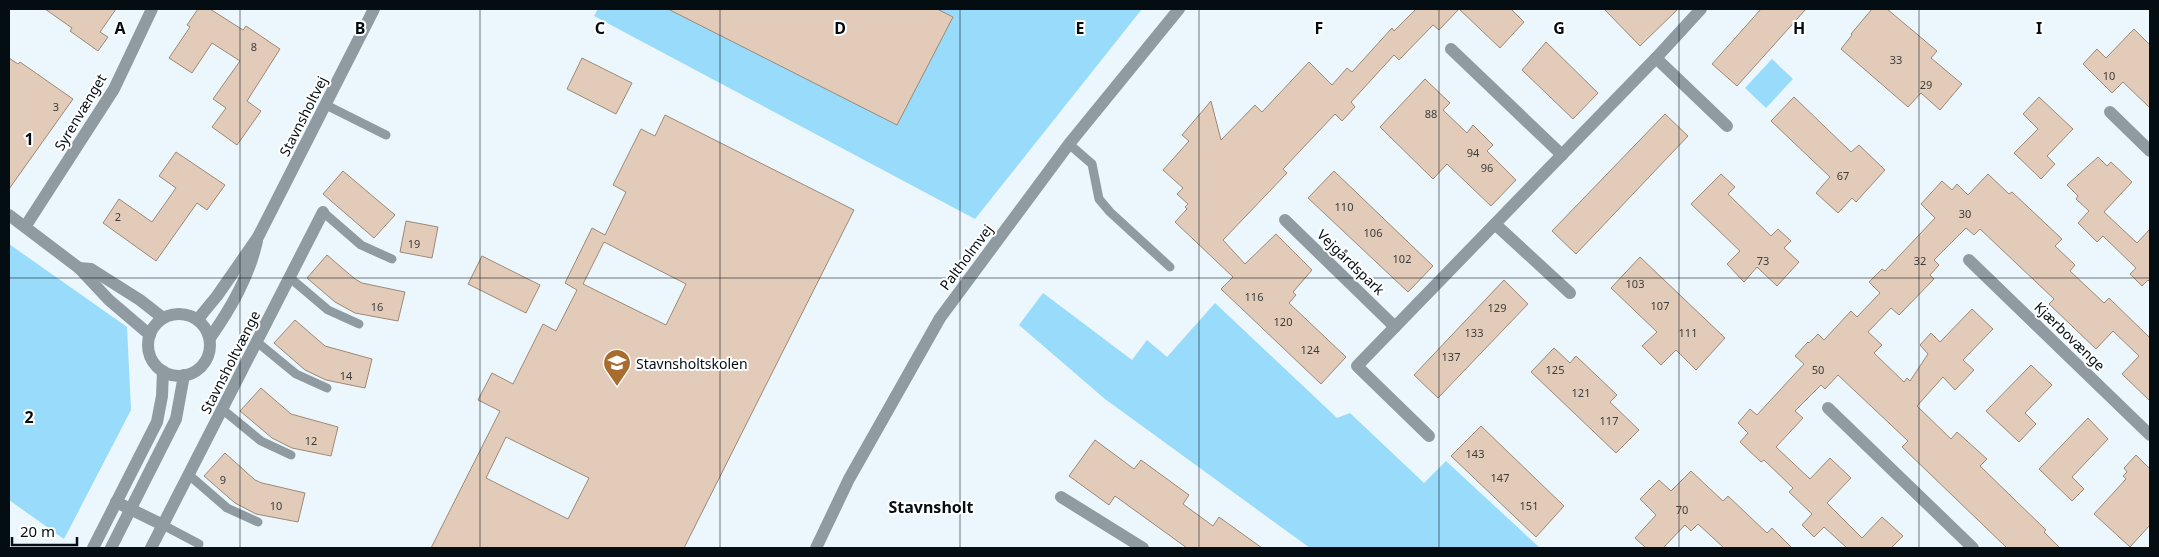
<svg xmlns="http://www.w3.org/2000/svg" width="2159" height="557" viewBox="0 0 2159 557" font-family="'Noto Sans',sans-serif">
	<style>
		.green { fill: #98dbfa }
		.building { fill: #e2cbb8; stroke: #9e8976; fill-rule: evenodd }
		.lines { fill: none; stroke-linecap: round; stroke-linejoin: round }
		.service { stroke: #8f9ba1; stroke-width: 9 }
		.minor { stroke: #8f9ba1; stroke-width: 12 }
		.tertiary { stroke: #8f9ba1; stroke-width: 12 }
		.grid { fill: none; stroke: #040e12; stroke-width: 1; stroke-opacity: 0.55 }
		.labels { text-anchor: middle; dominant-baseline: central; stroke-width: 4; stroke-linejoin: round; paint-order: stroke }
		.number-label { font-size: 11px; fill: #3c3d3c }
		.street-label { font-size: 14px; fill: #040e12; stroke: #fff }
		.poi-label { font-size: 14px; fill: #040e12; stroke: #fff; text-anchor: start }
		.quarter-label { font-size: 16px; font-weight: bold; fill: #040e12; stroke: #fff }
		.grid-label { font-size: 16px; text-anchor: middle; font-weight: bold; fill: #040e12; stroke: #fff; stroke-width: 4; stroke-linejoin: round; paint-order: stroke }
	</style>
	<rect width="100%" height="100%" fill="#ebf7fd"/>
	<!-- green -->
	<g class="green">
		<path d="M598,9H1142L975,219L594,16Z"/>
		<path d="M1772,59L1793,79L1766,108L1745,88Z"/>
		<path d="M9,244L127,327L131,410L64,539L9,500Z"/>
		<path d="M1043,293L1132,360L1147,340L1167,357L1215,303L1337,418L1350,413L1424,483L1446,461L1540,548H1310L1105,399L1019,325Z"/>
	</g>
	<!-- building -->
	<g class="building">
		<path d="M45,9H116L100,32L108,37L98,51L70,31L72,28Z"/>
		<path d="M198,9H210L243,30L246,26L280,49L247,101L261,111L237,145L212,127L226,108L213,99L240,61L212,43L192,73L169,58L190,27L187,25Z"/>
		<path d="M668,9H937L953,17L897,125Z"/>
		<path d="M1416,9H1511L1524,22L1500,48L1459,9L1439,30L1433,25L1399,60L1394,55L1351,102L1355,107L1342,121L1335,114L1283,169L1287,173L1223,240L1245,264L1276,234L1312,270L1293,292L1296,295L1289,303L1346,357L1321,384L1221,289L1233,277L1175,222L1187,209L1185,207L1188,204L1177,194L1183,188L1163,170L1189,141L1182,135L1211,101L1221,140L1255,105L1262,112L1309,62L1332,85L1347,68L1352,72L1392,28L1394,31Z"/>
		<path d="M1604,9H1678L1640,46Z"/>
		<path d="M1761,9H1806L1737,86L1712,64Z"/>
		<path d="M1872,9H1887L1937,51L1931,58L1962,84L1940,110L1921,93L1908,107L1841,49L1852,35L1851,34Z"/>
		<path d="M2134,29L2150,45V108L2123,82L2112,93L2083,64L2097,49L2106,58Z"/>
		<path d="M1546,42L1598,93L1573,119L1522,70Z"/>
		<path d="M9,58L18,64L20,62L73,99L9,189Z"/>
		<path d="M582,58L632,83L616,114L567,89Z"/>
		<path d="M1425,79L1450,103L1443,110L1467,133L1473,125L1493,145L1487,151L1516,180L1491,206L1447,164L1433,179L1380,127Z"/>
		<path d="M1794,97L1851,152L1859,145L1885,170L1856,202L1852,198L1838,213L1816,193L1830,177L1771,121Z"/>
		<path d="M2039,97L2073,129L2047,156L2055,164L2041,179L2014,153L2038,129L2023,114Z"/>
		<path d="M1665,114L1688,136L1576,254L1552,231Z"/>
		<path d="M665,115L854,210L684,548H431L500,411L478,400L492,373L513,384L543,324L556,331L577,290L565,283L592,228L605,235L626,192L613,185L641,129L655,136ZM604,242L686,284L666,325L583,284ZM506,437L589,478L568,519L486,478Z"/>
		<path d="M176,152L225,185L207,210L197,203L156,261L103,223L119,199L152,222L176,188L159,176Z"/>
		<path d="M2098,157L2107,166L2111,162L2132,182L2104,212L2137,243L2150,229V282L2148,280L2142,286L2130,274L2136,268L2103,236L2097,242L2078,223L2089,211L2076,199L2078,196L2067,185Z"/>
		<path d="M343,171L395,215L374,238L323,194Z"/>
		<path d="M1334,171L1433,266L1408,292L1308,198Z"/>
		<path d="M1721,174L1735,187L1728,194L1771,236L1778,229L1791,241L1784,248L1799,262L1777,286L1757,267L1744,282L1727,264L1740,251L1691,204Z"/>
		<path d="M1988,174L2009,194L2012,192L2062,239L2055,246L2075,265L2070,271L2104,303L2109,298L2150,338V401L2122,374L2139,356L2113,331L2096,349L2049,304L2054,299L1980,229L1974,235L1966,228L1934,260L1939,265L1930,275L1934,279L1899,315L1891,308L1868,332L1882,345L1874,353L1904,382L1907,378L1910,381L1928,354L1920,345L1931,333L1940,342L1972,309L1993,329L1963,360L1974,370L1955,390L1943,377L1917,406L1951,439L1957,432L1987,459L1980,466L2046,530L2044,532L2060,548H2007L1902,447L1908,441L1838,375L1825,389L1821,385L1795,411L1803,418L1776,447L1810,479L1830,458L1851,478L1827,503L1862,538L1882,517L1903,536L1891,548H1847L1824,527L1814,537L1802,525L1812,514L1789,492L1793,488L1764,460L1761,462L1740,442L1748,433L1738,423L1750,409L1757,415L1804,364L1795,356L1808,342L1809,343L1818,334L1824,340L1851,311L1857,317L1880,293L1869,282L1882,269L1885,271L1935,218L1921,204L1942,181L1952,190L1957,184L1968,195Z"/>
		<path d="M406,221L438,227L432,258L400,252Z"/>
		<path d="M327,255L355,279L362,283L405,292L398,321L355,313L335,302L307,278Z"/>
		<path d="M482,256L540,285L526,313L468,284Z"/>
		<path d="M1640,257L1725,338L1696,370L1676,350L1661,365L1642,346L1657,332L1611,288Z"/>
		<path d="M1504,280L1528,304L1438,398L1414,375Z"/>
		<path d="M295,320L325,346L372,359L365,388L326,380L305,370L274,343Z"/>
		<path d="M1554,348L1570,363L1576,356L1617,395L1610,402L1639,430L1616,453L1531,372Z"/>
		<path d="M2031,365L2052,385L2025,413L2036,424L2019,442L1986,411Z"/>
		<path d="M261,388L291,414L338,427L331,456L292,448L272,438L240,411Z"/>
		<path d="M2088,418L2108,439L2072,477L2084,489L2072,501L2039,469Z"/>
		<path d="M1481,426L1564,506L1536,537L1451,456Z"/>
		<path d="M1095,440L1134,469L1141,460L1189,495L1183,504L1213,526L1219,517L1262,548H1187L1115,496L1109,505L1069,476Z"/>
		<path d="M225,453L255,480L262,483L305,493L298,522L256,514L235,503L204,476Z"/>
		<path d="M2136,455L2150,469V525L2130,547L2094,514L2126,479L2123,476L2127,472L2124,468Z"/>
		<path d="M1691,471L1723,501L1728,496L1767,533L1772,528L1792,548H1724L1698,524L1691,531L1685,525L1663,548H1646L1635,538L1656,515L1640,499L1659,480L1671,491Z"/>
	</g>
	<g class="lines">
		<!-- service -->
		<g class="service">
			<path d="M326,105L386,135"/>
			<path d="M1069,144L1092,164L1099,199L1110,212L1170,267"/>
			<path d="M323,212L361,245L392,259"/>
			<path d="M289,277L328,310L359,324"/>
			<path d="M257,342L296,374L327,388"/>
			<path d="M222,409L261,441L291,455"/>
			<path d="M189,475L227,508L258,522"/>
			<path d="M163,525L199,544"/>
		</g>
		<!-- minor -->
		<g class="minor">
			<path d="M1451,49L1562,155"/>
			<path d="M1656,58L1727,126"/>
			<path d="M2110,112L2150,151"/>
			<path d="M9,215L79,268L109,300L150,335"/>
			<path d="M1285,220L1395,327"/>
			<path d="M1495,224L1570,293"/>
			<path d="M25,227L114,89L152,9"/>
			<path d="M1969,260L2150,435"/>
			<path d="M79,268L91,269L140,300L163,318"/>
			<path d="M1828,408L1973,548"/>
			<path d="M1429,436L1357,366L1656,58L1701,9"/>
			<path d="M1061,497L1143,548"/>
			<path d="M116,502L163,525"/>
			<path d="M151,548L323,212"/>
		</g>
		<!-- tertiary -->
		<g class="tertiary">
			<circle cx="179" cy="345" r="31"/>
			<path d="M198,319L217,296L258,237L374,9"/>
			<path d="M210,338C231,308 249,277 257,241"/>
			<path d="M93,548L157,422L162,396L163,371"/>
			<path d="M111,548L176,419L184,375"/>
			<path d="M816,548L849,479L940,318L1069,144L1179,9"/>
		</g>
	</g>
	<!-- grid -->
	<path class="grid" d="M240,9V548M480,9V548M720,9V548M960,9V548M1199,9V548M1439,9V548M1679,9V548M1919,9V548M9,278H2150"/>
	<!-- icons -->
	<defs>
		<symbol id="school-pin" viewBox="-11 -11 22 30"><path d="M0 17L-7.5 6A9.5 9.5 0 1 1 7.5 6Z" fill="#a96c2f" stroke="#fff"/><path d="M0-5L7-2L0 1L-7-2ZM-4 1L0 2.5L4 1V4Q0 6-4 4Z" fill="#fff"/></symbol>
	</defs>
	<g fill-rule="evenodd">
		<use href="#school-pin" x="601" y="347" width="32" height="43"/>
	</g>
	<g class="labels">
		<!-- number labels -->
		<g class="number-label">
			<text x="254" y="46">8</text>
			<text x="1896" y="59">33</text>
			<text x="2109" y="75">10</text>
			<text x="1926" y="84">29</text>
			<text x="56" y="106">3</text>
			<text x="1431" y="113">88</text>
			<text x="1473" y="152">94</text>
			<text x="1487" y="167">96</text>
			<text x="1843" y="175">67</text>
			<text x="1344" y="206">110</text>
			<text x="1965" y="213">30</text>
			<text x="118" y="216">2</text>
			<text x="1373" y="232">106</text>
			<text x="414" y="243">19</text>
			<text x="1402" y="258">102</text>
			<text x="1763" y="260">73</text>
			<text x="1920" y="260">32</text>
			<text x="1635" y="283">103</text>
			<text x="1254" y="296">116</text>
			<text x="1660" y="305">107</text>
			<text x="377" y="306">16</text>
			<text x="1497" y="307">129</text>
			<text x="1283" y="321">120</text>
			<text x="1474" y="332">133</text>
			<text x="1688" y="332">111</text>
			<text x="1310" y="349">124</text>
			<text x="1451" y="356">137</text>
			<text x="1555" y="369">125</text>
			<text x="1818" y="369">50</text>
			<text x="346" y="375">14</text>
			<text x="1581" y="392">121</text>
			<text x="1609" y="420">117</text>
			<text x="311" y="440">12</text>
			<text x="1475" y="453">143</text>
			<text x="1500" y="477">147</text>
			<text x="223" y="479">9</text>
			<text x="276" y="505">10</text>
			<text x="1529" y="505">151</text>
			<text x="1682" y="509">70</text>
		</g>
		<!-- street labels -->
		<g class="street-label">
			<text transform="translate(80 112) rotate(-59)">Syrenvænget</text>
			<text transform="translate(303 116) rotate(-63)">Stavnsholtvej</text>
			<text transform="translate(966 257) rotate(-53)">Paltholmvej</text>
			<text transform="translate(1351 262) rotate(44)">Vejgårdspark</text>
			<text transform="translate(2070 336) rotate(44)">Kjærbovænge</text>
			<text transform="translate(230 362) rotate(-63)">Stavnsholtvænge</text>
		</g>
		<!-- poi labels -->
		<g class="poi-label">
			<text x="636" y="363">Stavnsholtskolen</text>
		</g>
		<!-- quarter labels -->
		<g class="quarter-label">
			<text x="931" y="507">Stavnsholt</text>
		</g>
	</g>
	<g class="grid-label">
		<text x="120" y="34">A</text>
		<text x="360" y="34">B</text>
		<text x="600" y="34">C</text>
		<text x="840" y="34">D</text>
		<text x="1080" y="34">E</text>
		<text x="1319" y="34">F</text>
		<text x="1559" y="34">G</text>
		<text x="1799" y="34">H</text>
		<text x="2039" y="34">I</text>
		<text x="29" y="145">1</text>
		<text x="29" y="423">2</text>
	</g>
	<!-- border -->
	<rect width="2159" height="557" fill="none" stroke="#040e12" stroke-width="20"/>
	<!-- scale -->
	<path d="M12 537v8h65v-8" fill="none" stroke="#040e12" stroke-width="2.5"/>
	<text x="20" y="537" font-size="15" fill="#040e12" stroke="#ffffff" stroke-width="4" paint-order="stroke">20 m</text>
</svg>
